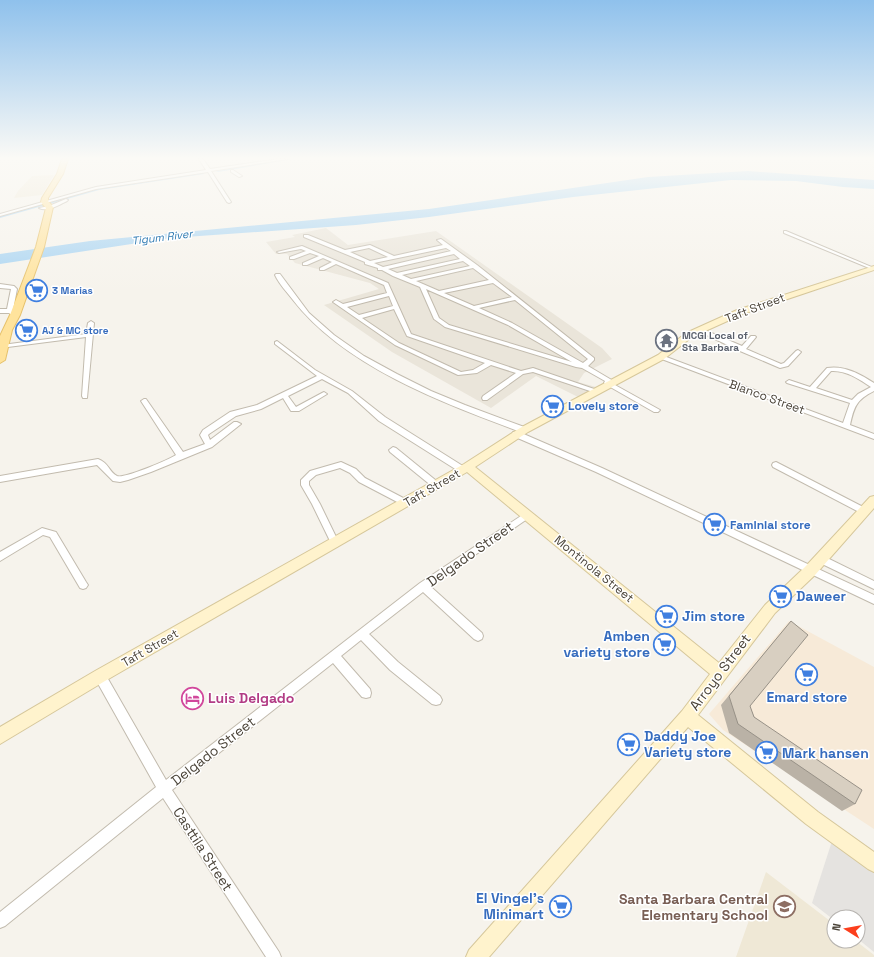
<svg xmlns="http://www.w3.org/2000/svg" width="874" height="957" viewBox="0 0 874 957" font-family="'Space Grotesk',sans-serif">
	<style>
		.residential { fill: #eae5da }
		.commercial { fill: #f7ead8 }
		.education { fill: #efe8d6 }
		.parking { fill: #e5e3e0 }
		.water { fill: #a9d4f2 }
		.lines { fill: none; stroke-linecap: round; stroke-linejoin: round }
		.canal { fill: #a9d4f2; fill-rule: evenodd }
		.street-casing { stroke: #c2bbae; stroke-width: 2 }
		.secondary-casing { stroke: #d6c79b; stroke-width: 2 }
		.primary-casing { stroke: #e6c16a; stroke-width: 2 }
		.street { fill: #fff; fill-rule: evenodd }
		.secondary { fill: #fff3cd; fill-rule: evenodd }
		.primary { fill: #ffe39c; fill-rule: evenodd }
		.wall { fill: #bab2a6 }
		.building { fill: #d8cfc1; stroke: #979187 }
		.labels { text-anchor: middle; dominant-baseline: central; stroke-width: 3; stroke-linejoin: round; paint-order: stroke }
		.far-shop-label { font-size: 10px; font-weight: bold; fill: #366cbe; stroke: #fff; text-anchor: start }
		.far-worship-label { font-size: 10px; font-weight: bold; fill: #5b616d; stroke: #fff; text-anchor: start }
		.far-water-label { font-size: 11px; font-style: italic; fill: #2e7ab2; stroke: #fff }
		.street-label { font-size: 12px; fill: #4b4439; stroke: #fff }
		.shop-label { font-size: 12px; font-weight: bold; fill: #366cbe; stroke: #fff; text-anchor: start }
		.near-street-label { font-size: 14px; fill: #4b4439; stroke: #fff }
		.near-shop-label { font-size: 14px; font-weight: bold; fill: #366cbe; stroke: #fff; text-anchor: start }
		.near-hotel-label { font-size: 14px; font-weight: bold; fill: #b23c85; stroke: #fff; text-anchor: start }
		.near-education-label { font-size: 14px; font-weight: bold; fill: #785e54; stroke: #fff; text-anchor: end }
	</style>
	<rect width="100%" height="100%" fill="#f6f3ec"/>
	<!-- residential -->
	<path class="residential" d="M326,228L348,245L436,231L602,348L612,359L584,373L578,382L596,387L578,397L536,376L491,408L392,352L324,305L379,289L370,283L295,263L287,254H276L266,242L295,237L292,235Z"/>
	<!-- commercial -->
	<path class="commercial" d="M789,621L874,667V829L723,730L709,714Z"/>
	<!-- education -->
	<g class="education">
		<path d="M54,175L42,195L14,198L18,191L32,176Z"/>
		<path d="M766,872L834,924V941H856L874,955V957H736Z"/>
	</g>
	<!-- parking -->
	<path class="parking" d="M832,841L874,872V952L858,939V917H834V920L812,903Z"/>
	<!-- water -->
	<path class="water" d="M748,171L874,180V189L843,187L796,181L731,180L573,197L429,217L356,225L171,238L0,264V254L90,241L429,209L648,177Z"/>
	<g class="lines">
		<!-- canal -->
		<g class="canal">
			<path d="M286,159H294L218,172L216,171Z"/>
			<path d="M203,172L204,174L99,190L0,218V216L99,188Z"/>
		</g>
		<defs>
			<g id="street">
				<path d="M199,159H203L210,169L279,159H287L211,171L231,202L229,203L227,202L208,172L96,189L0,216V214L96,187L206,170Z"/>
				<path d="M231,170H233L242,176L239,177L231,172Z"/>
				<path d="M66,199L68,200L67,201C59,205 48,212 39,208L49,206Z"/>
				<path d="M786,231L874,268V270L784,233V231Z"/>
				<path d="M304,235H308L345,250L370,245L394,256L443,245L437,240L441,239L477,265L594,358V360L588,366L615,382L616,383L615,385L660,410L658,412H654L605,384L604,383L605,381L582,368L576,367L445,327L434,319L420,287L393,276L382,270H378V268L365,264V262L304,237ZM369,248L388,257L370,261L350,252ZM446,248L451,251L383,267L374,263ZM454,254L460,259L397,273L388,269ZM463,261L470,266L411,279L402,275ZM473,268L489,280L439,291L416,281ZM493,283L512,297L474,306L444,293ZM426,289L508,325L572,362L449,325L439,318ZM515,300L588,359L583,363L512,323L479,308Z"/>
				<path d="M302,246L388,283L411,334L521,371L533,368L600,391L601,392L598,394L596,393L533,372L523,374L487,400H483L482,398L483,396L516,373L491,365L477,373L458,375L395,345L333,302L336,300L343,304L387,293L384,285L336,264L324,270H320V268L332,262L323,258L307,265H303V263L319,256L310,253L294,259H290V257L306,251L301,249L279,253L277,252ZM389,296L393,306L359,315L347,307ZM394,309L407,336L485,363L473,370L461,372L399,343L362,318Z"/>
				<path d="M276,274H280L309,313L334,335L364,356L397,374L431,391L465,405L527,428L528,430L524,432H521C443,403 345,367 293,300C287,292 279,284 275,275Z"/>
				<path d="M0,284L14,286L17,289L13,310L18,315L17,316H13L9,313H0V309H7L11,289L0,288Z"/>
				<path d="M91,321L94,323L87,398H83L82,396L86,337L0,348V346L2,345L86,334L88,323Z"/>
				<path d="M700,328L742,346L751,336H755L756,337L746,349L781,364L784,363L796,351L798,350L801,352L788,366L780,368L740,351L698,331V329Z"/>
				<path d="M277,341L315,370L352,391L385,417L466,468L467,470L466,472H460L379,421L348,393L322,379L288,396L296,407L322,393L324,392L327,394L299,411H291L283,398L261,409L236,416L209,434L208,435L210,440L234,422H237L241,424L212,447L151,472L128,480L120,482L113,481L97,465L0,482V476L98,459C109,463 109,472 117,476C124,479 168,460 176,455L141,401L144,399H146L183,452L205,444L200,435L203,430L230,412L257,405L317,376L275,344V342Z"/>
				<path d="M661,355L843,423L850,403L787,383L786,382L789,380L810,387L827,368C844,365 860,374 874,383V391C856,400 854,407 850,425L874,434V439L659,358V356ZM831,371C846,370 859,379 871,387L858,394L852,400L816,388Z"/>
				<path d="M513,432H519L602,468L874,595V604L596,472L513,436L512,434Z"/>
				<path d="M393,447L396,448L439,483L440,485L439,487H433L390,452L389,450Z"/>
				<path d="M341,462L356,469L365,478L409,501L410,503L409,505H403L359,482L350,473L340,468L316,475L309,481V485L320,504L339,543L338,546L335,547L332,546L331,543L312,504L301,485V480L310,471Z"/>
				<path d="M776,462L867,509L868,511L867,513H861L773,467L772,465L773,463Z"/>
				<path d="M527,512L530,513L531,515L530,517L430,586L482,633L483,636L482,639L478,641L474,639L423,592L369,634L398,662L440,696L442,700L440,704L436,705L432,704L390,670L361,640L341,656L370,689L371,693L370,697L366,698L362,697L333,663L172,790L279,952L281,957H266L163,798L5,926L0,928V912L156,787L96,680L95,676L96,672L100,671L104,672L166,780L420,583Z"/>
				<path d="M42,528L56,532L86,582L88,585L86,588L83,589L80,588L50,537L43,535L0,561V552Z"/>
				<path d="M821,555L874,581V589L818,562L816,559L818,556Z"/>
			</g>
			<path id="secondary" d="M874,266V270L743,314L692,337L664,359L528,432L475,467L719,663L765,605L805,567L870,497L874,496V508L815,575L775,613L698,715L818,812L874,852V872L868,869L806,824L688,727L489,957H466L469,950L682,711L710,674L467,472L105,681L0,744V727L95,671L464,464L520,428L658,355L686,333L737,310Z"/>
			<path id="primary" d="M62,159H68L63,174L48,198V201L53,207L44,247L20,315L12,330L5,360L0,363V336L10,315L36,247L46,208L41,202L42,198L57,174Z"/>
		</defs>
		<!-- street casing -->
		<use href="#street" class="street-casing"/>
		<!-- secondary casing -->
		<use href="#secondary" class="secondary-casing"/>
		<!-- primary casing -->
		<use href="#primary" class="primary-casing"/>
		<!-- street -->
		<use href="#street" class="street"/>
		<!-- secondary -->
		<use href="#secondary" class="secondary"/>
		<!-- primary -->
		<use href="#primary" class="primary"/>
	</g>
	<!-- wall -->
	<path class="wall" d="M791,621L750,706L754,717L855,804L842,811L729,733L721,705Z"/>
	<!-- building -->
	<path class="building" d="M791,621L808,635L750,706L754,717L862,790L855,804L738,724L729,696Z"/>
	<!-- sky -->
	<linearGradient id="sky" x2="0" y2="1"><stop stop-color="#8fc1ec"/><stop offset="0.54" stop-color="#fbfaf6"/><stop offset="1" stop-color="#fbfaf6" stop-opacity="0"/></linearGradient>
	<rect width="874" height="293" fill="url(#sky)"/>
	<!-- icons -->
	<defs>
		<symbol id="supermarket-ring" viewBox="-11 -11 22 22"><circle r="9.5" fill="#fff" stroke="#3f7fe0" stroke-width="1.5"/><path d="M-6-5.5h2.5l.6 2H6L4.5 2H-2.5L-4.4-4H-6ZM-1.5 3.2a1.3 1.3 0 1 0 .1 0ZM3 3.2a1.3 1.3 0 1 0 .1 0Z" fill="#3f7fe0"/></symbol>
		<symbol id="temple-ring" viewBox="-11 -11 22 22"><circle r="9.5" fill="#fff" stroke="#6b7280" stroke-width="1.5"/><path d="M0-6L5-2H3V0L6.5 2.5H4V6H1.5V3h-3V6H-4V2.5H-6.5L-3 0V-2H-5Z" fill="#6b7280"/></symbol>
		<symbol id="hotel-ring" viewBox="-11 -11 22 22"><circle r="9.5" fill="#fff" stroke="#d1479c" stroke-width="1.5"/><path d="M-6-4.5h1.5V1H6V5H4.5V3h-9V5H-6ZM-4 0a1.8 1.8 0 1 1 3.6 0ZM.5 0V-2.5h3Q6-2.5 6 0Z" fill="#d1479c"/></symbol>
		<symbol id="school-ring" viewBox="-11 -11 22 22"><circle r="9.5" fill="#fff" stroke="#8d6e63" stroke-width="1.5"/><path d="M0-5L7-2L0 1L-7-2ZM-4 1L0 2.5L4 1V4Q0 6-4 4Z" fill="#8d6e63"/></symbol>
	</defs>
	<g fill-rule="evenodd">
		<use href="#supermarket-ring" x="24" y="278" width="25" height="25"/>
		<use href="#supermarket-ring" x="14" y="318" width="25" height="25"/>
		<use href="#temple-ring" x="654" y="328" width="25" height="25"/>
		<use href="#supermarket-ring" x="540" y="394" width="25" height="25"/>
		<use href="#supermarket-ring" x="702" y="512" width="25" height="25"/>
		<use href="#supermarket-ring" x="768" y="584" width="25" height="25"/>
		<use href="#supermarket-ring" x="654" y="604" width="25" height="25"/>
		<use href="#supermarket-ring" x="652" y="632" width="25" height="25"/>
		<use href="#supermarket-ring" x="794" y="662" width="25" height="25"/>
		<use href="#hotel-ring" x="180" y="686" width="25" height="25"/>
		<use href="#supermarket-ring" x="616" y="732" width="25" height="25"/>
		<use href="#supermarket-ring" x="754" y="740" width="25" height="25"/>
		<use href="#supermarket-ring" x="548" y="894" width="25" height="25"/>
		<use href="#school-ring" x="772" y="894" width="25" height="25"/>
	</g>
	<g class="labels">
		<!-- far-shop labels -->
		<g class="far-shop-label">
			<text x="52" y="290">3 Marias</text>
			<text x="42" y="330">AJ &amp; MC store</text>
		</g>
		<!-- far-worship labels -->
		<g class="far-worship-label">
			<text x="682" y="335">MCGI Local of<tspan x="682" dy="12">Sta Barbara</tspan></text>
		</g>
		<!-- far-water labels -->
		<g class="far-water-label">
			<text transform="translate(162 237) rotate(-7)">Tigum River</text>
		</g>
		<!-- street labels -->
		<g class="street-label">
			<text transform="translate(755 308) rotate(-21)">Taft Street</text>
			<text transform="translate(767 397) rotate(20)">Blanco Street</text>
			<text transform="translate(432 488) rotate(-30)">Taft Street</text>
			<text transform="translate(594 569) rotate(39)">Montinola Street</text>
			<text transform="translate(150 648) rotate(-30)">Taft Street</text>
		</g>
		<!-- shop labels -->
		<g class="shop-label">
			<text x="568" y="406">Lovely store</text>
			<text x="730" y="525">Faminial store</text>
		</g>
		<!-- near-street labels -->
		<g class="near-street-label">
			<text transform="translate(470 554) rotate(-35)">Delgado Street</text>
			<text transform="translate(720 672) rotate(-53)">Arroyo Street</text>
			<text transform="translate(213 751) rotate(-38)">Delgado Street</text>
			<text transform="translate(203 849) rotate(57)">Casttila Street</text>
		</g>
		<!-- near-shop labels -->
		<g class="near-shop-label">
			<text x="796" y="596">Daweer</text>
			<text x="682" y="616">Jim store</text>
			<text x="650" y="636" text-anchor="end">Amben<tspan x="650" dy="16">variety store</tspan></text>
			<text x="807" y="697" text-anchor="middle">Emard store</text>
			<text x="644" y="736">Daddy Joe<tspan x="644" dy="16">Variety store</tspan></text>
			<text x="782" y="753">Mark hansen</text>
			<text x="544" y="898" text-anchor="end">El Vingel's<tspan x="544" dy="16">Minimart</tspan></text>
		</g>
		<!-- near-hotel labels -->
		<g class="near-hotel-label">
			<text x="208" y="698">Luis Delgado</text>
		</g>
		<!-- near-education labels -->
		<g class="near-education-label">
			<text x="768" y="899">Santa Barbara Central<tspan x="768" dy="16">Elementary School</tspan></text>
		</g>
	</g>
	<!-- north arrow -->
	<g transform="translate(846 929) rotate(281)"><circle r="19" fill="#ffffff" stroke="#b7b4b0"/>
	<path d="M0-3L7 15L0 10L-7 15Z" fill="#fc3f1d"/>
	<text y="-6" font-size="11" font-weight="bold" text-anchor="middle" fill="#4b4439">N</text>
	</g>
</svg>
